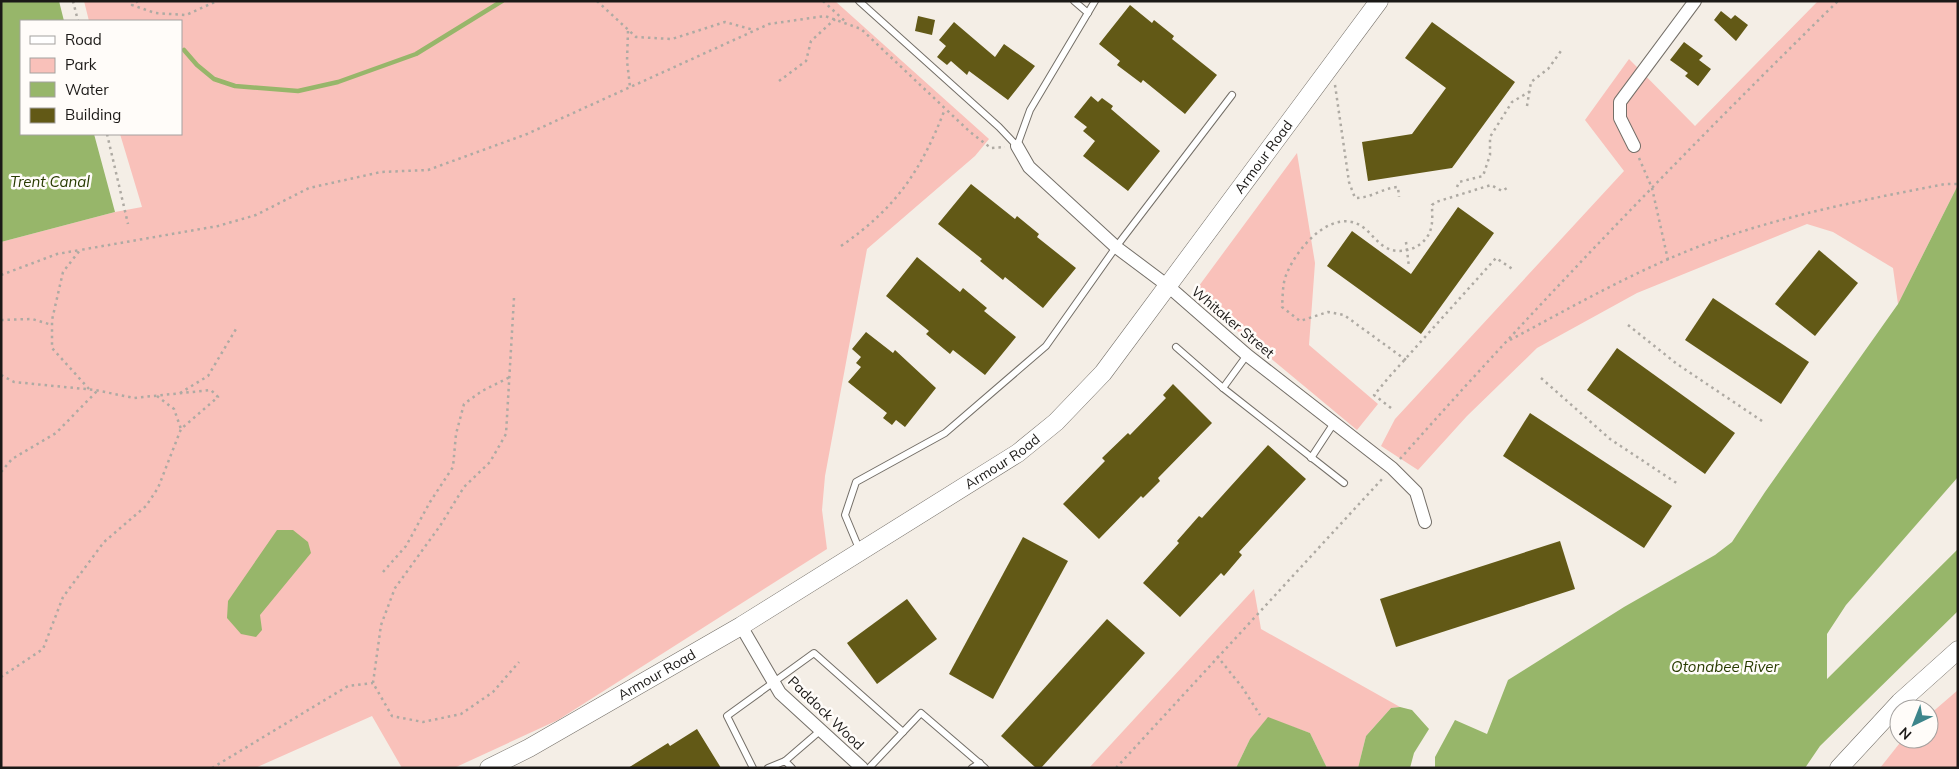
<svg xmlns="http://www.w3.org/2000/svg" width="1959" height="769" viewBox="0 0 1959 769" font-family="Mulish,sans-serif">
	<style>
		.green { fill: #f9c1ba }
		.water { fill: #97b66a }
		.lines { fill: none; stroke-linecap: round; stroke-linejoin: round }
		.stream { stroke: #97b66a; stroke-width: 4.5 }
		.building { fill: #625916 }
		.lane-casing { stroke: #746f68; stroke-width: 8 }
		.street-casing { stroke: #746f68; stroke-width: 14 }
		.secondary-casing { stroke: #746f68; stroke-width: 19 }
		.path { stroke: #aeaaa3; stroke-width: 2.5; stroke-dasharray: 2.5 4; stroke-linecap: butt }
		.lane { stroke: #fff; stroke-width: 6 }
		.street { stroke: #fff; stroke-width: 12 }
		.secondary { stroke: #fff; stroke-width: 18 }
		.labels { text-anchor: middle; dominant-baseline: central; stroke-width: 5; stroke-linejoin: round; paint-order: stroke }
		.street-label { font-size: 14px; fill: #1b1917; stroke: #fffcf9 }
		.water-label { font-size: 15px; font-style: italic; fill: #293c02; stroke: #fffcf9 }
	</style>
	<rect width="100%" height="100%" fill="#f4eee6"/>
	<!-- green -->
	<g class="green">
		<path d="M84,1H835L989,139L975,156L867,249L825,476L822,510L827,549L558,720L454,768H402L372,716L255,768H1V242L115,212L142,207L120,134H181V21H89Z"/>
		<path d="M1818,1H1958V185L1898,304L1893,268L1833,232L1807,224L1637,293L1537,348L1467,416L1418,470L1381,446L1395,419L1624,171L1585,120L1629,59L1695,126Z"/>
		<path d="M1297,153L1315,263L1309,345L1378,404L1357,430L1193,294Z"/>
		<path d="M1254,589L1261,629L1400,707L1391,708L1366,736L1358,768H1327L1310,733L1268,718L1250,739L1236,768H1089Z"/>
		<path d="M1958,690V768H1880L1903,739H1929V715Z"/>
	</g>
	<!-- water -->
	<g class="water">
		<path d="M1,1H59L64,21H21V134H94L115,212L1,242Z"/>
		<path d="M1958,185V477L1846,605L1827,634V679L1958,549V611L1820,746L1805,768H1435V757L1455,720L1487,734L1508,680L1624,607L1715,555L1732,542L1765,492L1898,304Z"/>
		<path d="M277,530H293L308,542L311,553L260,615L262,630L256,637L241,634L227,618L228,601Z"/>
		<path d="M1400,707L1412,710L1429,729L1414,753L1410,768H1358L1366,736L1391,708Z"/>
		<path d="M1268,717L1310,733L1327,768H1236L1250,739Z"/>
	</g>
	<g class="lines">
		<!-- stream -->
		<path class="stream" d="M184,50L197,65L214,79L235,86L298,91L338,82L416,54L502,1"/>
	</g>
	<!-- building -->
	<g class="building">
		<path d="M1130,5L1152,23L1154,20L1174,36L1172,39L1217,75L1185,114L1143,80L1141,83L1117,65L1120,61L1099,44Z"/>
		<path d="M1721,11L1731,19L1735,15L1748,25L1736,41L1714,20Z"/>
		<path d="M918,16L935,20L932,35L915,31Z"/>
		<path d="M954,22L995,57L1004,44L1035,66L1008,100L969,71L967,75L951,61L947,65L937,57L946,46L939,40Z"/>
		<path d="M1432,22L1515,82L1452,168L1368,181L1362,142L1412,134L1446,88L1405,58Z"/>
		<path d="M1684,42L1703,56L1699,60L1711,69L1698,86L1685,76L1688,73L1670,60Z"/>
		<path d="M1091,96L1098,102L1102,98L1113,106L1111,109L1160,151L1128,191L1083,156L1095,141L1083,131L1087,127L1074,117Z"/>
		<path d="M971,184L1015,219L1017,216L1039,234L1037,237L1076,268L1043,308L1005,277L1003,280L980,261L982,259L938,224Z"/>
		<path d="M1458,207L1494,233L1421,334L1327,266L1352,231L1411,274Z"/>
		<path d="M1819,250L1858,283L1815,336L1775,304Z"/>
		<path d="M917,257L960,292L963,288L987,308L984,311L1016,337L985,375L953,350L950,354L926,334L929,331L886,296Z"/>
		<path d="M1713,298L1809,362L1781,404L1685,340Z"/>
		<path d="M866,332L893,353L895,350L936,388L905,427L896,420L892,425L883,418L887,413L848,382L861,367L856,363L861,357L852,349Z"/>
		<path d="M1617,348L1735,433L1705,474L1587,390Z"/>
		<path d="M1173,384L1212,423L1158,478L1160,481L1143,498L1141,496L1099,539L1063,504L1105,461L1102,458L1128,433L1130,435L1166,398L1163,395Z"/>
		<path d="M1530,413L1672,506L1644,548L1503,456Z"/>
		<path d="M1268,445L1306,479L1239,552L1242,555L1224,576L1221,573L1180,617L1143,583L1179,543L1177,541L1199,516L1202,518Z"/>
		<path d="M1023,537L1068,561L993,699L949,674Z"/>
		<path d="M1560,541L1575,589L1396,647L1380,599Z"/>
		<path d="M907,599L937,639L877,684L847,643Z"/>
		<path d="M1107,619L1145,653L1041,768H1036L1001,736Z"/>
		<path d="M697,729L721,768H628L668,743L670,746Z"/>
	</g>
	<g class="lines">
		<defs>
			<g id="lane">
				<path d="M859,1L999,127L1017,146L1030,110L1095,1"/>
				<path d="M1074,1L1088,13"/>
				<path d="M1176,347L1223,388L1344,483"/>
				<path d="M1223,388L1247,355"/>
				<path d="M1311,458L1334,423"/>
				<path d="M860,551L845,515L856,482L945,433L1046,346L1116,247L1232,95"/>
				<path d="M785,761L821,730"/>
				<path d="M753,768L727,716L814,653L903,732L921,713L985,768"/>
				<path d="M768,768L785,761L792,768"/>
				<path d="M869,768L903,732"/>
				<path d="M972,768L980,763"/>
			</g>
			<g id="street">
				<path d="M1017,146L1029,167L1116,247L1168,286L1247,355L1392,468L1416,492L1425,522"/>
				<path d="M1634,146L1620,118V102L1695,1"/>
				<path d="M741,626L780,693L862,768"/>
			</g>
			<g id="secondary">
				<path id="s1" d="M489,768L529,748L741,626L1018,453L1056,422L1103,373L1379,1"/>
				<path d="M1839,768L1900,702L1958,650"/>
			</g>
		</defs>
		<!-- lane casing -->
		<use href="#lane" class="lane-casing"/>
		<!-- street casing -->
		<use href="#street" class="street-casing"/>
		<!-- secondary casing -->
		<use href="#secondary" class="secondary-casing"/>
		<!-- path -->
		<g class="path">
			<path d="M73,1L78,21"/>
			<path d="M138,1L132,5L155,13L186,15L217,1"/>
			<path d="M597,1L636,37L672,39L725,22L754,30"/>
			<path d="M823,1L847,23"/>
			<path d="M628,31L627,61L630,87"/>
			<path d="M779,81L806,61L811,41L835,19"/>
			<path d="M1335,85L1349,182L1355,198C1372,198 1382,188 1398,187L1399,197"/>
			<path d="M1527,106L1531,82L1548,69L1561,51"/>
			<path d="M107,134L128,224"/>
			<path d="M1639,158L1652,188L1668,260"/>
			<path d="M1457,187L1459,182L1483,176L1490,155V137L1512,102L1529,92"/>
			<path d="M1406,242L1409,267"/>
			<path d="M841,246C896,208 921,171 945,109"/>
			<path d="M1,275L57,254L80,250"/>
			<path d="M514,298L506,434L490,462L464,487L440,526L395,588L381,625L373,683L392,716L423,722L461,714L493,692L519,662"/>
			<path d="M1,320L32,319L52,325"/>
			<path d="M1628,325L1677,364L1765,423"/>
			<path d="M1510,340C1581,302 1654,260 1731,235C1801,212 1873,198 1945,184H1958"/>
			<path d="M1406,360L1344,315L1328,312L1300,321L1282,307C1283,297 1282,283 1287,273C1296,251 1324,216 1352,222C1368,226 1372,239 1385,247C1401,257 1427,247 1431,228C1433,221 1432,212 1432,205L1436,202L1491,185L1502,191L1507,188"/>
			<path d="M1,375L14,382L95,390L134,398L211,390L218,397L181,429L158,488L146,506L104,542L63,597L43,649L1,677"/>
			<path d="M1541,378L1610,439L1678,484"/>
			<path d="M89,389L52,348V320L63,272L80,250L218,226L256,215L309,188L381,172L428,170L527,134L769,24L825,16L861,29L970,132L991,148L1005,147"/>
			<path d="M180,393L208,376L236,329"/>
			<path d="M157,396L174,409L181,429"/>
			<path d="M1391,408L1374,395L1390,376L1496,258L1514,270"/>
			<path d="M1400,459C1540,301 1687,149 1838,1"/>
			<path d="M1,472L12,459L56,433L98,390"/>
			<path d="M383,572L406,546L430,502L453,467L456,434L464,404L482,391L510,377"/>
			<path d="M1217,656L1242,687L1260,715"/>
			<path d="M212,768L348,686L373,683"/>
			<path d="M1116,768L1383,478"/>
		</g>
		<!-- lane -->
		<use href="#lane" class="lane"/>
		<!-- street -->
		<use href="#street" class="street"/>
		<!-- secondary -->
		<use href="#secondary" class="secondary"/>
	</g>
	<g class="labels">
		<!-- street labels -->
		<g class="street-label">
			<text stroke="none"><textPath href="#s1" startOffset="1002">Armour Road</textPath></text>
			<text transform="translate(1233 322) rotate(40)">Whitaker Street</text>
			<text stroke="none"><textPath href="#s1" startOffset="598">Armour Road</textPath></text>
			<text stroke="none"><textPath href="#s1" startOffset="192">Armour Road</textPath></text>
			<text transform="translate(826 713) rotate(44)">Paddock Wood</text>
		</g>
		<!-- water labels -->
		<g class="water-label">
			<text x="50" y="181">Trent Canal</text>
			<text x="1725" y="666">Otonabee River</text>
		</g>
	</g>
	<!-- border -->
	<rect width="1959" height="769" fill="none" stroke="#1b1917" stroke-width="5"/>
	<!-- legend -->
	<rect x="20" y="20" width="162" height="115" fill="#fffcf9" stroke="#a4a19f"/>
	<rect x="30" y="36" width="25" height="8" fill="#ffffff" stroke="#a4a19f"/>
	<text x="65" y="45" font-size="15" fill="#1b1917">Road</text>
	<rect x="30" y="58" width="25" height="15" fill="#f9c1ba" stroke="#a4a19f"/>
	<text x="65" y="70" font-size="15" fill="#1b1917">Park</text>
	<rect x="30" y="82" width="25" height="15" fill="#97b66a" stroke="#a4a19f"/>
	<text x="65" y="95" font-size="15" fill="#1b1917">Water</text>
	<rect x="30" y="108" width="25" height="15" fill="#625916" stroke="#a4a19f"/>
	<text x="65" y="120" font-size="15" fill="#1b1917">Building</text>
	<!-- north arrow -->
	<g transform="translate(1914 724) rotate(223)"><circle r="24" fill="#fffcf9" stroke="#a4a19f"/>
	<path d="M0-4L9 19L0 12L-9 19Z" fill="#3d858b"/>
	<text y="-8" font-size="14" font-weight="bold" text-anchor="middle" fill="#1b1917">N</text>
	</g>
</svg>
